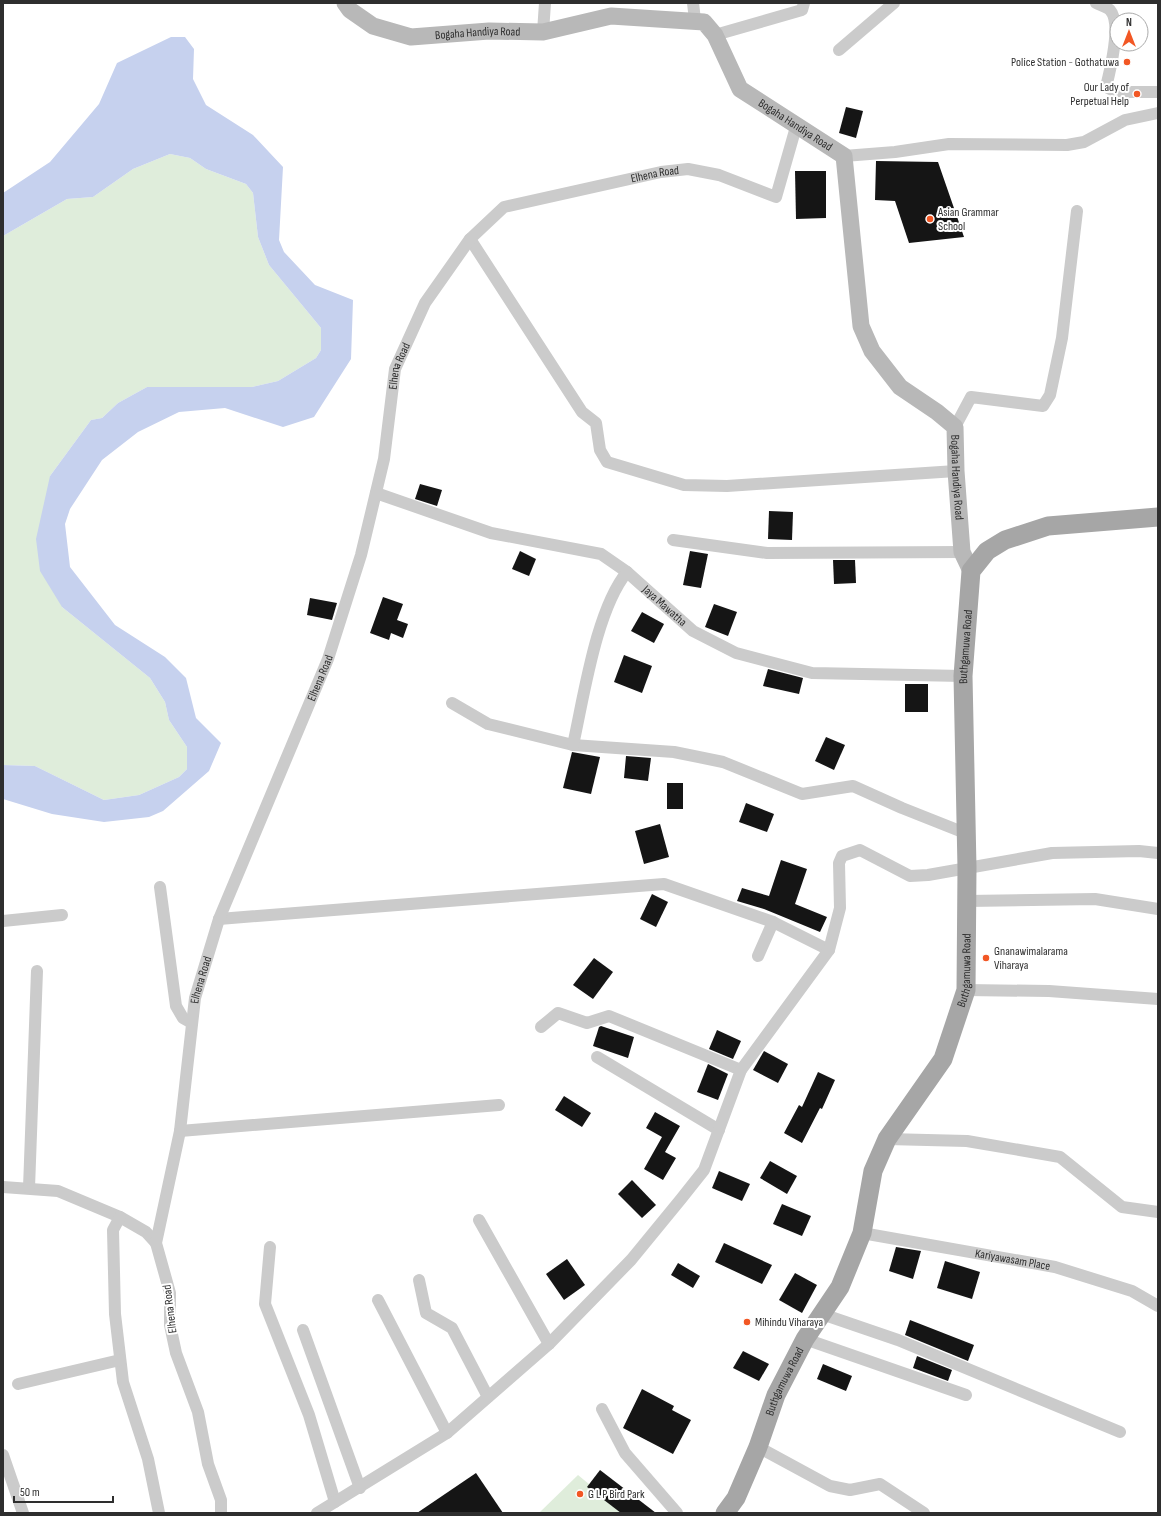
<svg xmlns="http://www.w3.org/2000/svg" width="1161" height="1516" viewBox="0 0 1161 1516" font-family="'Sofia Sans Condensed',sans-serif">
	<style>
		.green { fill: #dfeddb }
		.water { fill: #c6d1ee }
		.building { fill: #151515 }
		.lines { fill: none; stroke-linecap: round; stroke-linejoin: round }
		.street { stroke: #cbcbcb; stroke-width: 12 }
		.secondary { stroke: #b8b8b8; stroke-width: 17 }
		.primary { stroke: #a6a6a6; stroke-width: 19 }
		.poi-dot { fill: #f25724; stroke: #fff; stroke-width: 1.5 }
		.labels { text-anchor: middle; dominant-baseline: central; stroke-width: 4; stroke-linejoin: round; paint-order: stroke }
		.street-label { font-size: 12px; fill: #2e2e2e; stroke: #fff }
		.poi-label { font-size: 12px; fill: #2e2e2e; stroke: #fff; text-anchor: start }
	</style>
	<rect width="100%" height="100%" fill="#fff"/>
	<!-- green -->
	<g class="green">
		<path d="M170,154L190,158L206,169L246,184L253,193L258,237L269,265L321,328V350L316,358L278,381L252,387H147L118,403L102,418L91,420L50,476L62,607L150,678L165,702L169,720L187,747V769L179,777L139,795L104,800L35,766L3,765V236L67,199L93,197L133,169Z"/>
		<path d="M578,1475L624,1513H539Z"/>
	</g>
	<!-- water -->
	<path class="water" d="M171,37H185L194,49L193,79L206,105L253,135L283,167L279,240L284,252L315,285L353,300L351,359L314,417L283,427L225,408L179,412L138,432L102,460L70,509L65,524L70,567L115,625L165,657L186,678L196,718L221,743L209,771L163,811L149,817L104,822L52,814L3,799V765L35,766L104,800L139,795L179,777L187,769V747L169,720L165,702L150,678L62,607L40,571L36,539L50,476L91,420L102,418L118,403L147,387H252L278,381L316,358L321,350V328L269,265L258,237L253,193L246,184L206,169L190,158L170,154L133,169L93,197L67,199L3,236V193L50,162L99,104L117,63Z"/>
	<!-- building -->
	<g class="building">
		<path d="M846,107L863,111L856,138L839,133Z"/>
		<path d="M876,161L938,162L964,237L909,243L895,201L875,200Z"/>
		<path d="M795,171H826V218L796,219Z"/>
		<path d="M420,484L442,490L437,506L415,499Z"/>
		<path d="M769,511L793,512L792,540L768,539Z"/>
		<path d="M520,551L536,559L529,576L512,569Z"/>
		<path d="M690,551L708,554L701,588L683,585Z"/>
		<path d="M833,560H855L856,583L834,584Z"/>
		<path d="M383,597L403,604L397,620L408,624L403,638L391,633L389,640L370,633Z"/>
		<path d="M310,598L337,603L332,620L307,615Z"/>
		<path d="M714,604L737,612L728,636L705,627Z"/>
		<path d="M642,612L664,624L654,643L631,631Z"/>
		<path d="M624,655L652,666L642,693L614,682Z"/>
		<path d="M768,669L803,678L799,694L763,686Z"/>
		<rect x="905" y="684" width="23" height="28"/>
		<path d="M826,737L845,745L834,770L815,761Z"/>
		<path d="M572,752L600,757L591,794L563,788Z"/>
		<path d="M626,756L651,758L648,781L624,778Z"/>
		<rect x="667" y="783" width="16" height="26"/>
		<path d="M746,803L774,814L767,832L739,822Z"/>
		<path d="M660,824L669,857L644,864L635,831Z"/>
		<path d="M781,860L807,869L795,904L827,917L820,932L764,909L737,901L742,888L769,896Z"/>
		<path d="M652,894L668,902L656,927L640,919Z"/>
		<path d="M594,958L613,972L593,999L573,985Z"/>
		<path d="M601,1026L634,1037L628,1058L593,1046L599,1027Z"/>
		<path d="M717,1030L741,1041L733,1059L709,1049Z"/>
		<path d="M764,1051L788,1064L778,1083L753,1070Z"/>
		<path d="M708,1064L728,1074L718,1100L697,1092Z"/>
		<path d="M818,1072L835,1080L822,1109L820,1108L802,1143L784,1133L799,1105L802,1107Z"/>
		<path d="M564,1096L591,1113L582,1127L555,1110Z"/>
		<path d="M655,1112L680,1126L665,1152L676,1158L663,1180L644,1169L662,1137L646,1128Z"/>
		<path d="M770,1161L797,1176L787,1194L760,1178Z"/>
		<path d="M719,1171L750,1184L742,1201L712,1188Z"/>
		<path d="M632,1180L656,1205L642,1218L618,1194Z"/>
		<path d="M782,1204L811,1216L802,1236L773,1224Z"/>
		<path d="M724,1243L772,1265L762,1284L715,1262Z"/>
		<path d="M896,1247L921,1251L913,1279L889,1271Z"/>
		<path d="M567,1259L585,1285L564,1300L546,1274Z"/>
		<path d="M945,1261L980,1272L972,1299L937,1288Z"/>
		<path d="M678,1263L700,1276L693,1288L671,1275Z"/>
		<path d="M795,1273L817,1285L802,1313L779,1300Z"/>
		<path d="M910,1320L974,1345L968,1361L905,1335Z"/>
		<path d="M743,1351L769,1364L759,1381L733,1368Z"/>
		<path d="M917,1356L952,1370L948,1381L913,1368Z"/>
		<path d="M823,1364L852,1376L846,1391L817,1379Z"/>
		<path d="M642,1389L674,1406L672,1410L691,1420L673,1454L623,1428Z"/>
		<path d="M600,1470L656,1513H621L587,1487Z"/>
		<path d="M476,1473L503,1513H417Z"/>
	</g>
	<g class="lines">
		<!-- street -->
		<g class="street">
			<path d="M693,3L695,20"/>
			<path d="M1096,3C1100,5 1107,7 1110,10C1122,23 1110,71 1106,87L1116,92H1158"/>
			<path d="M543,32L545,3"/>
			<path d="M715,35L802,10L804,3"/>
			<path d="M839,50L894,3"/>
			<path d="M844,156L895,152L949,144L1067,145L1084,142L1125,120L1158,113"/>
			<path d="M470,239L582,412L596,423L600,450L607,462L684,485L727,486L956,471"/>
			<path d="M955,427L971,397L1043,406L1050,395L1062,338L1077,211"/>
			<path id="s1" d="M376,493L491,533L601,554L627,572L693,631L736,653L812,673L963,676"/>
			<path d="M673,540L767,553L962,552"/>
			<path d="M452,703L488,724L573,745L674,752L723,762L802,794L853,786L902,808L965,833"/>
			<path d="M573,745C584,696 596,610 627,572"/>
			<path d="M160,887L176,1006L183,1018L192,1023"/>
			<path d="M967,901L1095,899L1158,909"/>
			<path d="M219,919L664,884L773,922L829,950"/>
			<path d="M3,921L62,915"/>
			<path d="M758,956L773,922"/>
			<path d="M966,990L1049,991L1158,999"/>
			<path d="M541,1027L558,1013L587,1023L609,1016L741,1070"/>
			<path d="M597,1057L719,1130"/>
			<path d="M180,1131L499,1105"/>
			<path d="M887,1139L967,1141L1060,1157L1122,1207L1158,1212"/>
			<path d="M3,1187L58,1191L120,1217L146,1232L156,1243"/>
			<path d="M29,1188L37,971"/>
			<path d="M120,1217L113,1230L115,1314L123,1382L148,1459L159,1513"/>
			<path d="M479,1220L549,1344"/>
			<path id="s2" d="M862,1233L1055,1267L1132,1291L1158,1306"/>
			<path d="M270,1247L265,1304L309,1415L335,1502"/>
			<path d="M419,1280L426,1313L452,1328L488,1397"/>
			<path d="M378,1300L447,1433"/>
			<path d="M822,1314L898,1340L1120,1432"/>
			<path d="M303,1330L360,1488"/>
			<path d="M805,1339L966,1395"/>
			<path d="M18,1384L120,1360"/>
			<path d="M602,1409L625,1453L677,1513"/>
			<path d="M758,1447L830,1486L850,1490L880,1484L924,1513"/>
			<path d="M3,1455L23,1513"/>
			<path id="s3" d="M221,1513V1500L208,1464L198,1412L176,1353L170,1325V1293L156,1243L180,1131L195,998L219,919L328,659L361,555L384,459L395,369L425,303L470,239L504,207L661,172L688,169L719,175L776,197L796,127"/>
			<path d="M317,1513L447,1433L549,1344L631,1260L681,1199L704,1170L741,1070L829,950L840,908L839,863L842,856L860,850L910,876L928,875L1052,853L1139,851L1158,853"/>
		</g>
		<!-- secondary -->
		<path class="secondary" id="s4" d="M345,3L350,10L373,26L411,37L489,31L543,32L611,16L704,22L715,35L740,89L844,156L861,326L872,351L900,387L937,412L955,427L956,471L962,552L971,571"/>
		<!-- primary -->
		<path class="primary" id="s5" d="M725,1513L736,1498L758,1447L776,1395L805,1339L840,1287L862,1233L873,1171L887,1139L943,1059L966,990L967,868L963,676L971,571L987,551L1005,540L1048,526L1158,517"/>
	</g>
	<!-- markers -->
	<g class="poi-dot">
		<circle cx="1127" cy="62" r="4"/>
		<circle cx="1137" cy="94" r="4"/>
		<circle cx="930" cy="219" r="4"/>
		<circle cx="986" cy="958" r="4"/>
		<circle cx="747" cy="1322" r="4"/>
		<circle cx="580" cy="1494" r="4"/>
	</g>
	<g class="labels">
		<!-- street labels -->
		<g class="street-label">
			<text stroke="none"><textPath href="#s4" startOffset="143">Bogaha Handiya Road</textPath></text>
			<text stroke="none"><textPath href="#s4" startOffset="514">Bogaha Handiya Road</textPath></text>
			<text stroke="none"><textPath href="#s3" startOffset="1543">Elhena Road</textPath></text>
			<text stroke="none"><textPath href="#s3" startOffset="1195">Elhena Road</textPath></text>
			<text stroke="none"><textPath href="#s4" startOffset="934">Bogaha Handiya Road</textPath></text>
			<text stroke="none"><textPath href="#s1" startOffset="316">Jaya Mawatha</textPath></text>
			<text stroke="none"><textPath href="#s5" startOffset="925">Buthgamuwa Road</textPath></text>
			<text stroke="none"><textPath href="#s3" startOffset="872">Elhena Road</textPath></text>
			<text stroke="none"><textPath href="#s5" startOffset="601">Buthgamuwa Road</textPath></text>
			<text stroke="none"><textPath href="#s3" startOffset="547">Elhena Road</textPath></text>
			<text stroke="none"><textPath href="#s2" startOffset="153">Kariyawasam Place</textPath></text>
			<text transform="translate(170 1309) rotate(-97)">Elhena Road</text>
			<text stroke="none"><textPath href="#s5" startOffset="145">Buthgamuwa Road</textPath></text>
		</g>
		<!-- poi labels -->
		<g class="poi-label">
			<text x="1119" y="62" text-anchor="end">Police Station - Gothatuwa</text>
			<text x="1129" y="87" text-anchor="end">Our Lady of<tspan x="1129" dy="14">Perpetual Help</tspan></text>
			<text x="938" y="212">Asian Grammar<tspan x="938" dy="14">School</tspan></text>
			<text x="994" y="951">Gnanawimalarama<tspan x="994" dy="14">Viharaya</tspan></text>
			<text x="755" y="1322">Mihindu Viharaya</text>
			<text x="588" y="1494">G L P Bird Park</text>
		</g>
	</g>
	<!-- border -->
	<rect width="1161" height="1516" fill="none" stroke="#2e2e2e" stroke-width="8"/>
	<!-- north arrow -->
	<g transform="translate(1129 32)"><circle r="19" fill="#ffffff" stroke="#ababab"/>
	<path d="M0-3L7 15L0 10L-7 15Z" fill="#f25724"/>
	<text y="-6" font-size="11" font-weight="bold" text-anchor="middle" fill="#2e2e2e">N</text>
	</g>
	<!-- scale -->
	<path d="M14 1496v6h99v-6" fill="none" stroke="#2e2e2e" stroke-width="2"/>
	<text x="20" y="1496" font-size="12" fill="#2e2e2e" stroke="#ffffff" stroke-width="3" paint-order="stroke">50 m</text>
</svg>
